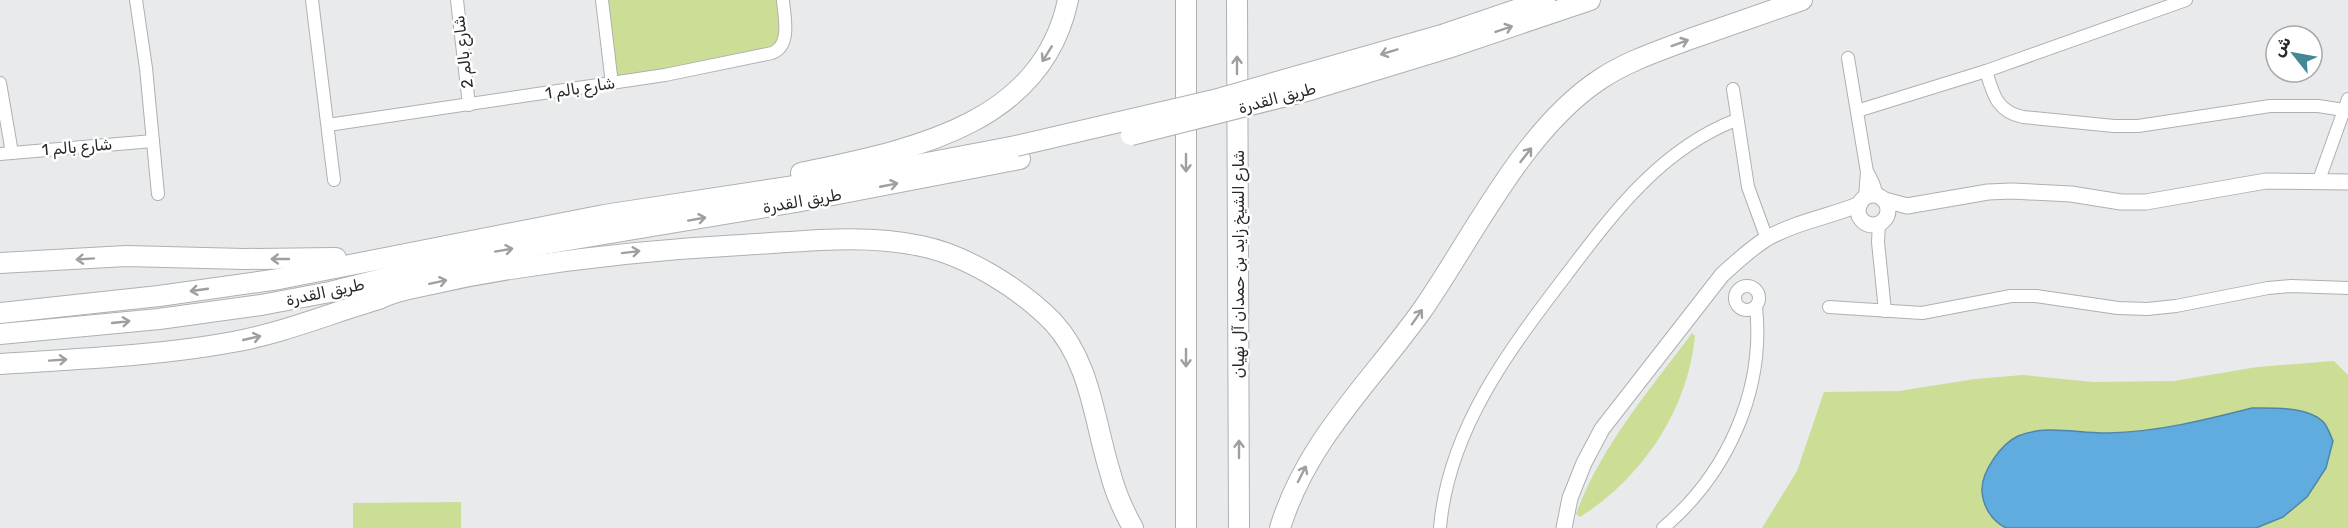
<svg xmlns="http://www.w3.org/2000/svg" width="2348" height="528" viewBox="0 0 2348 528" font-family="Rubik,Cairo,sans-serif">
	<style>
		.green { fill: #ccde95 }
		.water { fill: #60acdf; stroke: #5085a9; stroke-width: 1.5 }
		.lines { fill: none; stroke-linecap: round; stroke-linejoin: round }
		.minor-casing { stroke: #aeb0b1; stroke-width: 14 }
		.tertiary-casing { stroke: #aeb0b1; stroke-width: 17 }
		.primary-casing { stroke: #aeb0b1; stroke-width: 22 }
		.minor { stroke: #fff; stroke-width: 12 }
		.tertiary { stroke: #fff; stroke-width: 15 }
		.primary { stroke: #fff; stroke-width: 20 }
		.primary-bridge-casing { stroke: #aeb0b1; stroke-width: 22; stroke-linecap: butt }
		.primary-bridge { stroke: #fff; stroke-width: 20 }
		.oneway { stroke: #9f9f9f }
		.labels { text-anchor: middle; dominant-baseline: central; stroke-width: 5; stroke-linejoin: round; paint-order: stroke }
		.street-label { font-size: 16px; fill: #29292a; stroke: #fff }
	</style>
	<rect width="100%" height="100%" fill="#e8eaeb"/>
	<!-- green -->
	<g class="green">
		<path d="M608,0H780L782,34L773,49L617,80Z"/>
		<path d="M1692,333L1695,336C1688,410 1642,478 1580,517L1576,514C1601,446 1649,391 1692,333Z"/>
		<path d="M2334,361L2348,375V528H1762L1797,471L1824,392L1899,391L1975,379L2023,375L2093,382L2174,381L2257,367Z"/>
		<path d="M461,502V528H353V503Z"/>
	</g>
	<!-- water -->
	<path class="water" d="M2252,408C2272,408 2311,406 2325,424C2328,429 2331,436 2333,441L2326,468L2307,497L2283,517L2256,528H2006C1992,521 1983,507 1982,491C1981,472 2001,444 2018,436C2047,424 2079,434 2109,433C2157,432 2205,420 2252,408Z"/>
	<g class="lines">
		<defs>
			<g id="minor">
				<path d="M136,0L146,68L158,194"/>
				<path d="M312,0L334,180"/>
				<path d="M457,0L469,105"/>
				<path d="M602,0L612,84"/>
				<path d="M1848,58L1867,172L1865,197"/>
				<path d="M1986,71C1993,94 1997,112 2023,117L2114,126H2138L2270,106H2318L2344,110"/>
				<path d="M0,83L12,153"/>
				<path d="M1733,89L1748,187L1767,239"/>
				<path d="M1857,111L1986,71L2186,0"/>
				<path d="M328,125L665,75L772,53C792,45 784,17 783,0"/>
				<path d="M0,154L153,141"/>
				<path d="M1868,173L1873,183L1877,195"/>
				<path d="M2319,180L2348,99"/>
				<path d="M1879,223L1878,242L1885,311"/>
				<circle cx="1747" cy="298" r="12"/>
				<path d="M1829,307L1922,313L2011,296H2036L2118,308L2147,309L2176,306L2268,288L2291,286L2348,288"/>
				<path d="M1440,528C1448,430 1509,350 1567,274C1614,212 1661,149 1736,120"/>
				<path d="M1663,528C1727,474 1765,391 1756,307"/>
			</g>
			<g id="tertiary">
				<circle cx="1873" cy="210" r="15"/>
				<path d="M1885,200L1907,206L1988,192L2012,191L2071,194L2121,202H2146L2266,181L2348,182"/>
				<path d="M1564,528L1570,498L1584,463L1602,429L1722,275C1736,262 1750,249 1766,239C1795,222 1829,217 1860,204"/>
			</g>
			<g id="primary">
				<path d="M1186,0V528"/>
				<path d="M1237,0L1239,528"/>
				<path d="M1445,34L1545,0"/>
				<path d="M1448,48L1590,0"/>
				<path d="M801,173C908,150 1041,127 1068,0"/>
				<path d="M0,263L126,256L244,259L336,258"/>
				<path d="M0,313L159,296L279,279L604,215L853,177L1016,146"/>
				<path d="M0,334L159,319L261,305L330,292L478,255L796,202L1020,159"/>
				<path d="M0,364C78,359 157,356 233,342C283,333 331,313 379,299C396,290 414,288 432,284C458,278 484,273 510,269C587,257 663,249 741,245C800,242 862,233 921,246C966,255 1021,289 1053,322C1091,363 1094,421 1110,472C1115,492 1123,510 1133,528"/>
				<path d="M1280,528C1307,440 1371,382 1423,309C1474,235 1523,131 1599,80C1627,61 1659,51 1690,39C1727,26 1764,13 1802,0"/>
			</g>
		</defs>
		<!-- minor casing -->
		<use href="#minor" class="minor-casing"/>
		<!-- tertiary casing -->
		<use href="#tertiary" class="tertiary-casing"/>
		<!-- primary casing -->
		<use href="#primary" class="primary-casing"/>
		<!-- minor -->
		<use href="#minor" class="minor"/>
		<!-- tertiary -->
		<use href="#tertiary" class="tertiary"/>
		<!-- primary -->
		<use href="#primary" class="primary"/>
		<defs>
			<g id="primary-bridge">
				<path d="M1131,135L1310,90L1448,48"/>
				<path d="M1016,146L1214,100L1445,34"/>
			</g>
		</defs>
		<!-- primary-bridge casing -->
		<use href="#primary-bridge" class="primary-bridge-casing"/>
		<!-- primary-bridge -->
		<use href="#primary-bridge" class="primary-bridge"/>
	</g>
	<!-- one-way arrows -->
	<defs><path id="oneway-shaft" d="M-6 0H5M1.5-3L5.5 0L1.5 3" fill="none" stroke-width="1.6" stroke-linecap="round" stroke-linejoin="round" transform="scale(1.5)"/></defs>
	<g class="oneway">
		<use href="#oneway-shaft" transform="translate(1504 29) rotate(-19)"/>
		<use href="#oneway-shaft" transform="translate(1680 43) rotate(-20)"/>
		<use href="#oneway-shaft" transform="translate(1389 52) rotate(163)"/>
		<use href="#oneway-shaft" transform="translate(1047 54) rotate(122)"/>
		<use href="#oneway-shaft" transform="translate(1237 65) rotate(-90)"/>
		<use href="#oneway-shaft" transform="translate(1526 155) rotate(-52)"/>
		<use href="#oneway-shaft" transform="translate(1186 163) rotate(90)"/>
		<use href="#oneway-shaft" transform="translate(889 185) rotate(-11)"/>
		<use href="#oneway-shaft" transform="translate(697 219) rotate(-10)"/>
		<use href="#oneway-shaft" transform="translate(504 250) rotate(-10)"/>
		<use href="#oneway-shaft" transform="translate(631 252) rotate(-7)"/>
		<use href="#oneway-shaft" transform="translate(85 259) rotate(176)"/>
		<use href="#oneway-shaft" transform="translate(280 259) rotate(180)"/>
		<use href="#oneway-shaft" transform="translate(438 282) rotate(-12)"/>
		<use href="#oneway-shaft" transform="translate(199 290) rotate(172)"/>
		<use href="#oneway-shaft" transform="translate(1417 317) rotate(-55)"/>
		<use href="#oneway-shaft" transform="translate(121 322) rotate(-6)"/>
		<use href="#oneway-shaft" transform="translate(252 338) rotate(-13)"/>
		<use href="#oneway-shaft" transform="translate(1186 358) rotate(90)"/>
		<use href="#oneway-shaft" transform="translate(58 360) rotate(-4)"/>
		<use href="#oneway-shaft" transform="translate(1239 449) rotate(-90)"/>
		<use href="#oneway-shaft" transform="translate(1302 474) rotate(-63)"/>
	</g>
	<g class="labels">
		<!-- street labels -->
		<g class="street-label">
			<text transform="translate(463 52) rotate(-97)">شارع بالم 2</text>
			<text transform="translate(580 88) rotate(-9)">شارع بالم 1</text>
			<text transform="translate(1277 98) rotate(-15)">طريق القدرة</text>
			<text transform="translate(77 147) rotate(-5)">شارع بالم 1</text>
			<text transform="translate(802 201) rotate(-10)">طريق القدرة</text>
			<text transform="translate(1238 264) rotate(-90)">شارع الشيخ زايد بن حمدان آل نهيان</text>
			<text transform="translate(325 292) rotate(-12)">طريق القدرة</text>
		</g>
	</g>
	<!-- north arrow -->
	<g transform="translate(2294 54) rotate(301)"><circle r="28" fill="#ffffff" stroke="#a9a9aa" stroke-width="1.5"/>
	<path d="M0-4.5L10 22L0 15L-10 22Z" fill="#448896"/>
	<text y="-9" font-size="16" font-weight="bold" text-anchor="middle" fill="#29292a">ش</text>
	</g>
</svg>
